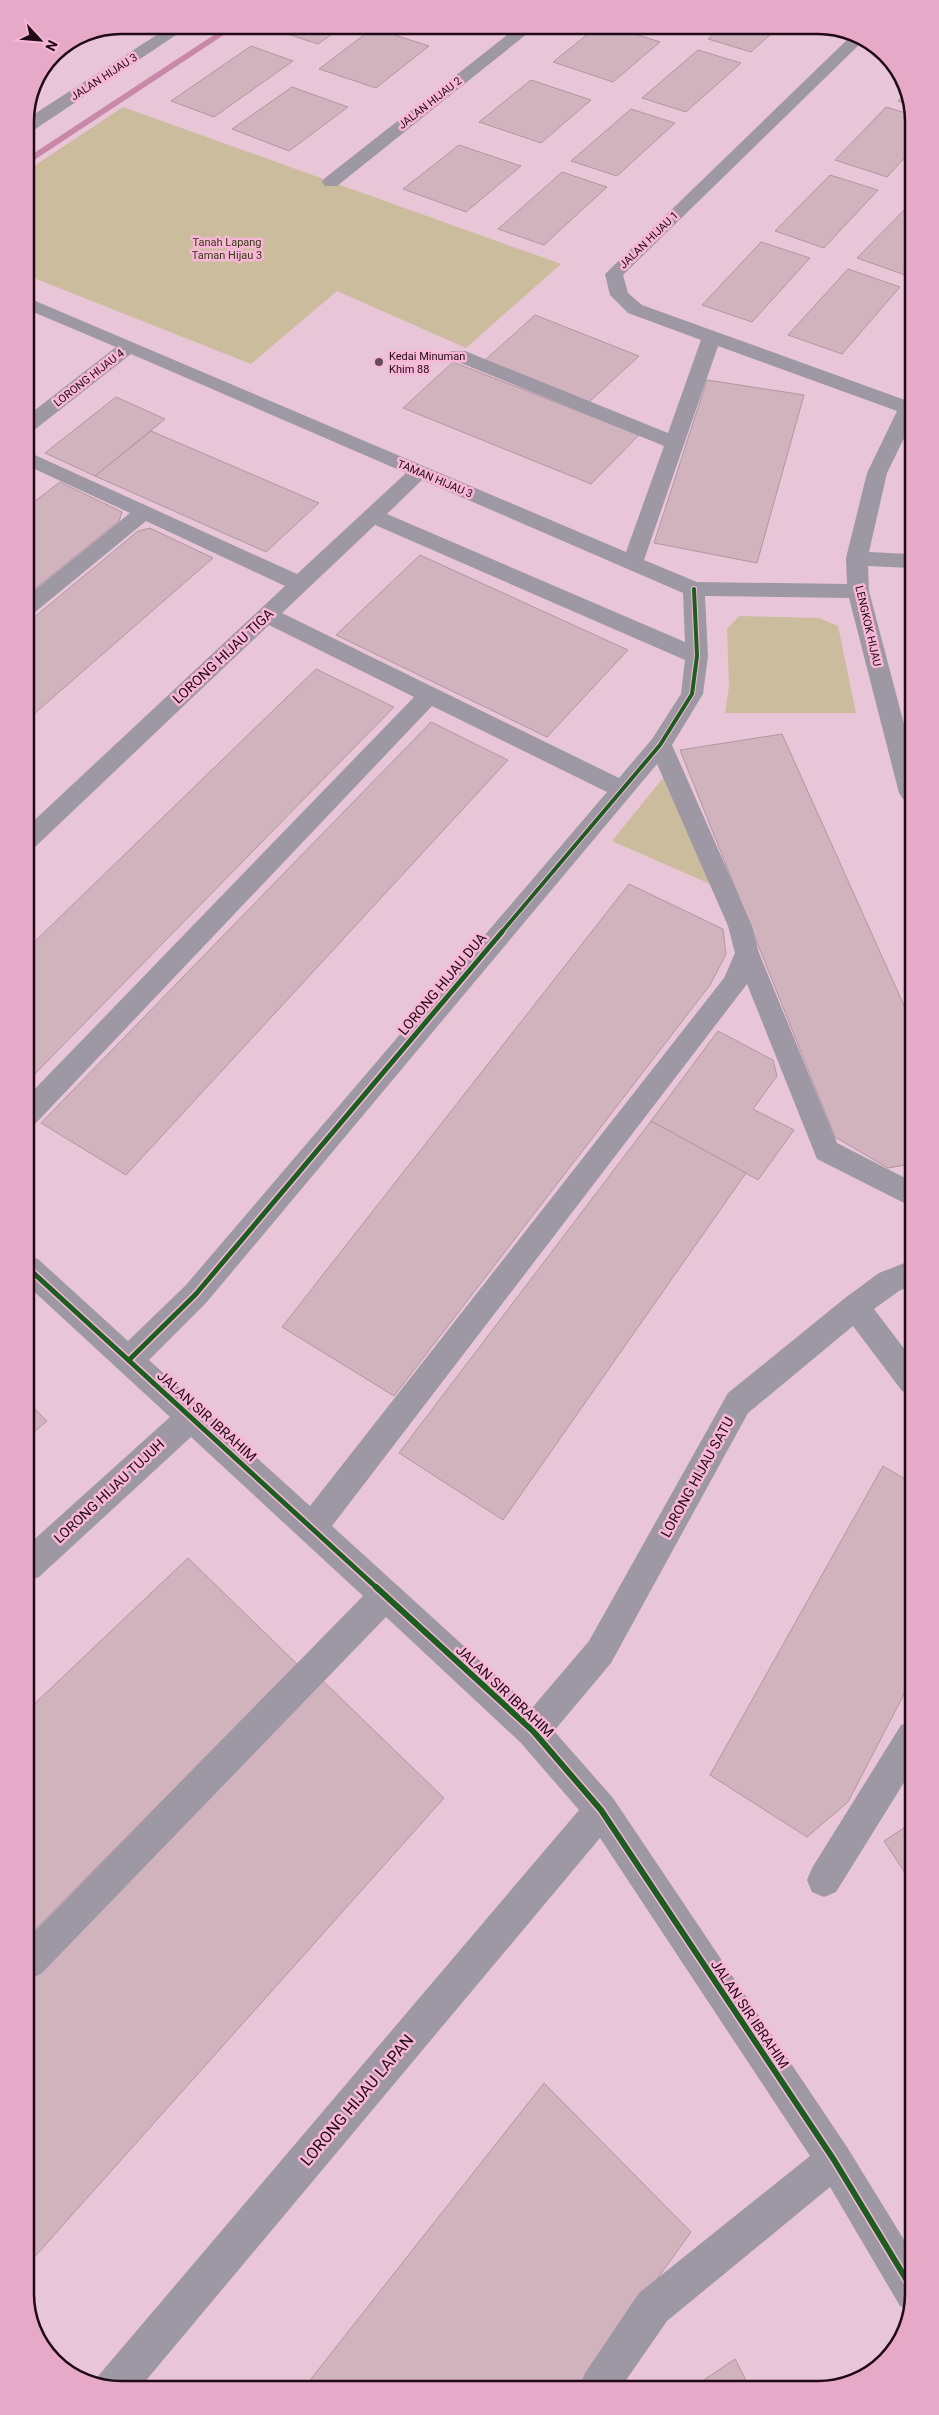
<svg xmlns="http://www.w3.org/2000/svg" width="939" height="2415" viewBox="0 0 939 2415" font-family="Roboto,sans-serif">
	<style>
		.green { fill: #cbbc9d }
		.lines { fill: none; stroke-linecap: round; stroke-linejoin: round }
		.stream { fill: #c888a9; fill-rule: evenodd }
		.building { fill: #d0b3bd; stroke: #b296a0 }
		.minor { fill: #9e98a4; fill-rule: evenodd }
		.cycleway-far2-casing { stroke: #f8b7d7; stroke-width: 6 }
		.cycleway-far1-casing { stroke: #f8b7d7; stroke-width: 8 }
		.cycleway-casing { stroke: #f8b7d7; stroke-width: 9 }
		.cycleway-far2 { stroke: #1b5e20; stroke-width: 4 }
		.cycleway-far1 { stroke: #1b5e20; stroke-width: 5 }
		.cycleway { stroke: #1b5e20; stroke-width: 6 }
		.poi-dot { fill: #664c5a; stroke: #f8b7d7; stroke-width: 2 }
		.labels { text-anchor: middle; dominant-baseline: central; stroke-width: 5; stroke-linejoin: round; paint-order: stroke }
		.far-street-label { font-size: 11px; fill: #200a16; stroke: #f8b7d7 }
		.far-park-label { font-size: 11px; fill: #383812; stroke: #f8b7d7 }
		.far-poi-label { font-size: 11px; fill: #200a16; stroke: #f8b7d7; text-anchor: start }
		.street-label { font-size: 14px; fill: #200a16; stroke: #f8b7d7 }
		.near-street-label { font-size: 16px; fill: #200a16; stroke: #f8b7d7 }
		.rim { fill: none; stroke: #200a16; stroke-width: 2.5 }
	</style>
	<rect width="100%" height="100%" fill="#e9c6d7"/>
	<!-- green -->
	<g class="green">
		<path d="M123,107L561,264L466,348L337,291L251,364L26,275L25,172Z"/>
		<path d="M739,616L819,618L838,626L856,713H725L729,686L727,629Z"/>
		<path d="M663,778L710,884L612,841Z"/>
	</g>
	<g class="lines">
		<!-- stream -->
		<path class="stream" d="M229,25H239L25,166V159Z"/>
	</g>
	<!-- building -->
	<g class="building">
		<path d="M282,25H345L318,44L275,30Z"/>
		<path d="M428,25H466L454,34Z"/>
		<path d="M599,25H607L660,42L613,82L553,62Z"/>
		<path d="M724,25H781L751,52L708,39Z"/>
		<path d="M104,28L48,64L53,53L84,32Z"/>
		<path d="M373,28L429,46L376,88L319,69Z"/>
		<path d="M251,46L293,61L214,117L171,101Z"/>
		<path d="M698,50L741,63L686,112L642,98Z"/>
		<path d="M531,80L591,100L541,143L479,122Z"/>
		<path d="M292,87L348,107L289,151L232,129Z"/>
		<path d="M909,90V104L898,101Z"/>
		<path d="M886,107L909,114V153L887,177L835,160Z"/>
		<path d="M631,109L675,123L617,176L571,161Z"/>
		<path d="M459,145L521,166L466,212L403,189Z"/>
		<path d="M562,172L607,187L544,245L498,229Z"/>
		<path d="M830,175L878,190L824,248L775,231Z"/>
		<path d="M909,205L908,276L857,258Z"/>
		<path d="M761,242L810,258L752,322L702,305Z"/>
		<path d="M848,269L900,287L842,354L788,335Z"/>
		<path d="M535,315L639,356L589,402L485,360Z"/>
		<path d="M453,362L639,435L591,484L403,408Z"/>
		<path d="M707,380L804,395L757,563L654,543Z"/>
		<path d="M116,397L165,419L95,476L45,453Z"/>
		<path d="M151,431L319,503L266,552L95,476Z"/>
		<path d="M60,482L122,512L119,521L26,596V508Z"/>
		<path d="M150,528L213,558L27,720L26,624L138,531Z"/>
		<path d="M420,555L628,650L547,737L336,635Z"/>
		<path d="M316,669L394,707L27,1082V949Z"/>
		<path d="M431,722L508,760L126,1175L41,1123Z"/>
		<path d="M782,734L911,1021V1164L888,1168L835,1137L680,750Z"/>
		<path d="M629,884L723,929L726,954L710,985L394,1396L282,1327Z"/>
		<path d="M718,1031L773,1060L777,1076L753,1109L794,1130L758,1180L651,1121Z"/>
		<path d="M651,1121L746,1173L503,1520L399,1453Z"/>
		<path d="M28,1402L47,1421L28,1437Z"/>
		<path d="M883,1466L912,1483L913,1677L848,1802L807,1837L710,1775Z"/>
		<path d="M188,1558L297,1664L29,1936V1709Z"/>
		<path d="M320,1678L444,1798L30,2262L29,1981Z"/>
		<path d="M913,1822V1885L884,1841Z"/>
		<path d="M544,2083L691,2232L579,2387L303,2389Z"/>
		<path d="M735,2359L749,2386H695Z"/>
	</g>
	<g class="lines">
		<!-- minor -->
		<g class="minor">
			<path d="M172,25H191L31,132L25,133V120Z"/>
			<path d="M520,25H538L337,186H325L322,182L325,178Z"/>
			<path d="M852,35L864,40L623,275L628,293L642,305L905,400L910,399V426L887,473L869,552L910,554V568L868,566L869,591L910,747L911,801L903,799L899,793L849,598L705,596L708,656L703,694L672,745L752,926L759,953L837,1143L911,1181L912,1207L817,1159L747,984L332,1526L532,1708L589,1641L728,1393L845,1298L879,1273L912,1260V1285L899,1291L874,1309L912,1359V1395L902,1391L853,1326L748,1413L611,1663L554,1731L613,1798L847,2147L914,2256V2294L909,2309L900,2306L830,2187L667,2321L622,2386L580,2387L585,2373L639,2293L810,2156L600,1838L138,2390H114L96,2383L99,2375L579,1810L521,1743L386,1617L41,1974L29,1979V1937L363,1596L191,1437L39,1577L28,1581V1545L170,1417L28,1286V1256L38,1259L128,1341L186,1285L607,792L432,706L36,1123L27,1126V1097L414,697L269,625L35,847L27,850V827L285,586L146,521L34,613L26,615V597L130,513L26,465V451L297,574L406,473L131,354L33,431L26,433V417L116,347L26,309V297L626,552L664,446L451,359L448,355L451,351H465L668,433L701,340L628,313L610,295L605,274ZM718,346L897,411L867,473L846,558L847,584L697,582L644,560ZM422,480L683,593L685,642L387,514ZM375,525L685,660L681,694L652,739L619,778L282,613ZM657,764L728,926L735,953L724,978L310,1506L149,1360L206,1303Z"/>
			<path d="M913,1721V1768L836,1892L824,1897L812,1892L807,1880L812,1868L901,1725Z"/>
		</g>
		<defs>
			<path id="cycleway-far2" d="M501,933L660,745L692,694L697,656L694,589"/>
			<g id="cycleway-far1">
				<path d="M28,1268L378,1589"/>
				<path d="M129,1360L196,1294L502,932"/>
			</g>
			<path id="cycleway" d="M376,1587L533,1731L601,1810L834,2160L914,2292"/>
		</defs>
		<!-- cycleway-far2 casing -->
		<use href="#cycleway-far2" class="cycleway-far2-casing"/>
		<!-- cycleway-far1 casing -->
		<use href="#cycleway-far1" class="cycleway-far1-casing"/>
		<!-- cycleway casing -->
		<use href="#cycleway" class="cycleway-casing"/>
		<!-- cycleway-far2 -->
		<use href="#cycleway-far2" class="cycleway-far2"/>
		<!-- cycleway-far1 -->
		<use href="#cycleway-far1" class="cycleway-far1"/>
		<!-- cycleway -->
		<use href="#cycleway" class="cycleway"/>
	</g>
	<!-- markers -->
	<circle class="poi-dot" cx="379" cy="362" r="5"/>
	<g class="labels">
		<!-- far-street labels -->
		<g class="far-street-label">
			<text transform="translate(104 77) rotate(-33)">JALAN HIJAU 3</text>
			<text transform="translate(430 103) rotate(-38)">JALAN HIJAU 2</text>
			<text transform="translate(649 240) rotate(-44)">JALAN HIJAU 1</text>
			<text transform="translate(89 378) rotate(-38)">LORONG HIJAU 4</text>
			<text transform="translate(435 479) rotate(23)">TAMAN HIJAU 3</text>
			<text transform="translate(868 626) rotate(77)">LENGKOK HIJAU</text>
		</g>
		<!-- far-park labels -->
		<g class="far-park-label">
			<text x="227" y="242">Tanah Lapang<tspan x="227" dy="13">Taman Hijau 3</tspan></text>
		</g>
		<!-- far-poi labels -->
		<g class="far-poi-label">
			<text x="389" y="356">Kedai Minuman<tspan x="389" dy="13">Khim 88</tspan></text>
		</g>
		<!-- street labels -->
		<g class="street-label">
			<text transform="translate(223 656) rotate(-43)">LORONG HIJAU TIGA</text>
			<text transform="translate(442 984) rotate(-50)">LORONG HIJAU DUA</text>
			<text transform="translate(207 1416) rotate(42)">JALAN SIR IBRAHIM</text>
			<text transform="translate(697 1477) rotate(-61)">LORONG HIJAU SATU</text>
			<text transform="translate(109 1491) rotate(-43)">LORONG HIJAU TUJUH</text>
			<text transform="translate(505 1691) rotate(43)">JALAN SIR IBRAHIM</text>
			<text transform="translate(750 2014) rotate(56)">JALAN SIR IBRAHIM</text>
		</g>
		<!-- near-street labels -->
		<g class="near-street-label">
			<text transform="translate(357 2100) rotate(-50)">LORONG HIJAU LAPAN</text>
		</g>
	</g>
	<!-- crop -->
	<path d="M0 0H939V2415H0ZM121 34H818A87 87 0 0 1 905 121V2294A87 87 0 0 1 818 2381H121A87 87 0 0 1 34 2294V121A87 87 0 0 1 121 34Z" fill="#e7a9c8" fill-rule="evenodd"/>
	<path class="rim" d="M121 34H818A87 87 0 0 1 905 121V2294A87 87 0 0 1 818 2381H121A87 87 0 0 1 34 2294V121A87 87 0 0 1 121 34Z"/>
	<!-- north arrow -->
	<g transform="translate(40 40) rotate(116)" stroke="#f8b7d7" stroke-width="4" paint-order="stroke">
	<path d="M0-4L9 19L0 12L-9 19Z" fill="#200a16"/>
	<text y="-8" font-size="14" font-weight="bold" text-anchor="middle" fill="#200a16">N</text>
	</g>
</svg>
